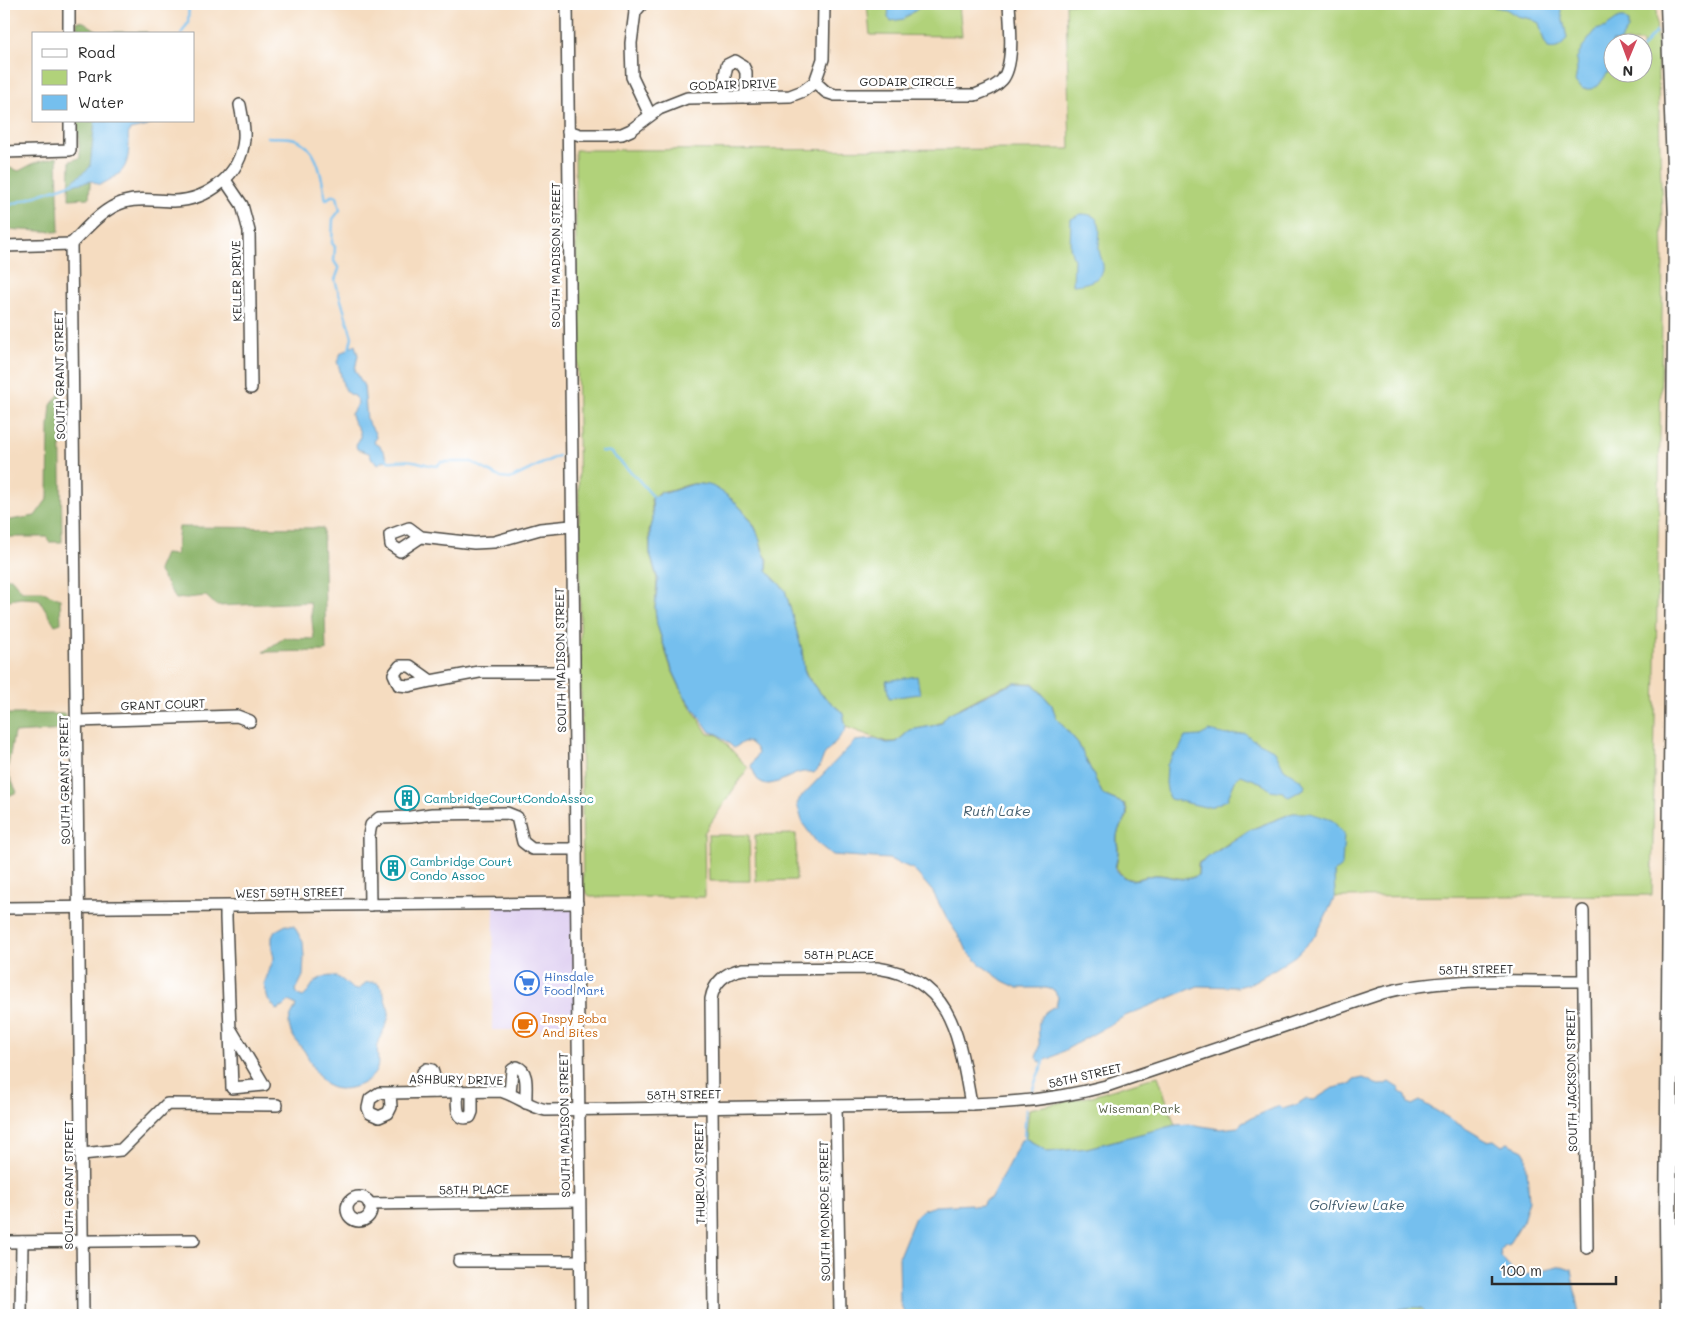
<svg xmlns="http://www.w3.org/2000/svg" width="1685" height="1319" viewBox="0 0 1685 1319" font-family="Mali,sans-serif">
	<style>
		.built { fill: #e2d4f3 }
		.green { fill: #b1d27a; stroke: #6e7e52; fill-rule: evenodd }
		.forest { fill: #8cb46a; stroke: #5c704a }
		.water { fill: #75bfee; stroke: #50758c }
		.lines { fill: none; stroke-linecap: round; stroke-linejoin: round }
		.stream { stroke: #75bfee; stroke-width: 2.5 }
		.minor-casing { stroke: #494641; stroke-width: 14 }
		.highway-casing { stroke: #494641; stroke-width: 19 }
		.minor { stroke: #fff; stroke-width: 11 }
		.highway { stroke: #fff; stroke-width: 16 }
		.labels { text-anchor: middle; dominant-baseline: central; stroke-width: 5; stroke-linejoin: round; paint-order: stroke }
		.street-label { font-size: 12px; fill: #2b2b2b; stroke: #fff }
		.culture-label { font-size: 12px; fill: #0d838f; stroke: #fff; text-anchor: start }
		.shop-label { font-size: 12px; fill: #366cbe; stroke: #fff; text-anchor: start }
		.food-label { font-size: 12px; fill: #c56008; stroke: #fff; text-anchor: start }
		.park-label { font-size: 12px; fill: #535d43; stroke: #fff }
		.water-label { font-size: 14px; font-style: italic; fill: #455f6f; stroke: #fff }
	</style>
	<rect width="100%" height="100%" fill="#fff"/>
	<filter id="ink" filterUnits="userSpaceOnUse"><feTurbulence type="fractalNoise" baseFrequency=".02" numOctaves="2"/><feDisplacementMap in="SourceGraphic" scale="10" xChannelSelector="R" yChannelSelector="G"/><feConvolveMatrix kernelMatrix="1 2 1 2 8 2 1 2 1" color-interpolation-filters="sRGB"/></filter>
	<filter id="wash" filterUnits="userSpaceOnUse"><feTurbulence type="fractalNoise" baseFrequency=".0096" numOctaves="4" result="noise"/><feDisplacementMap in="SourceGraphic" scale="20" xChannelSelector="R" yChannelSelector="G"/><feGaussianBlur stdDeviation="1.12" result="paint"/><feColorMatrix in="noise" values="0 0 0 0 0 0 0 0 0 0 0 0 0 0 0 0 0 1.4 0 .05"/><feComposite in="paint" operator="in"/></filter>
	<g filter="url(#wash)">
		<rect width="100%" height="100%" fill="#f5dcc0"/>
		<!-- built -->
		<path class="built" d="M577,903L579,1029L492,1030L494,904Z"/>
		<!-- green -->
		<g class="green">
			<path d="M867,4H959L962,36L870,35Z"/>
			<path d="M1066,4H1656L1663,257L1652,895L1335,897L1334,872L1293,813L1249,830L1198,863V875C1182,883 1170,874 1155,875C1147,875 1139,880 1131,879C1124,879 1120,873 1116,867C1117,862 1118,857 1118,852C1119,845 1115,839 1118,832C1122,819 1132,820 1125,804L1103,795L1078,743L1056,718L1052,705L1033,683H1014L990,692L948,714L941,722L932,726L910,730L896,742H887L846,727L843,713L819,692L808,677L804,668L802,650L785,590L767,571L768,559L764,554C761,544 758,531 752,522C739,503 717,482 693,484C681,485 671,494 660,491L651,499L653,521L649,531L650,554L657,579L655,608L657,625L671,668L684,696L708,734L718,735L748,768L704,833L705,897H590L583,888L575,150L1070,149ZM1612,42H1642V72H1612Z"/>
			<path d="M796,834V880L756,881L755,835Z"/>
			<path d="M708,835H749L750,881H709Z"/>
			<path d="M1158,1076L1175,1125L1087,1148L1048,1152L1026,1138L1029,1109L1092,1096Z"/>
			<path d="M1414,1307L1422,1308L1427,1315H1375L1390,1311Z"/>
		</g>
		<!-- forest -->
		<g class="forest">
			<path d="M77,21L84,22L99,32H147V34H77Z"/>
			<path d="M77,121H95L89,198L69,199L70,161L80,158Z"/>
			<path d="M57,157L59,232L4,229V166L19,171L34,163Z"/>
			<path d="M60,393L62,542H49L47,537H4V521L35,516L48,498L49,426L51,405Z"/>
			<path d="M179,527L323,528L326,651L263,652L284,638L314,639L310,602L217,606L206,596L176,599L158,570L165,554L176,555Z"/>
			<path d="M4,578H11L22,591H41L60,599L61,623L55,625L39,599L21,598L4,601Z"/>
			<path d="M4,714H65V730L14,733L7,771L17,792L4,798Z"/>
		</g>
		<!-- water -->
		<g class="water">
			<path d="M889,4H924L904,19L891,21L888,18Z"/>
			<path d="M1492,4H1560V6L1567,38C1562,46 1558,50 1548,48L1544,41L1539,23L1531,19L1517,16L1506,9L1494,7Z"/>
			<path d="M1619,18H1624L1628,22V29L1619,42H1612V67L1598,86L1591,89H1583L1575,82L1577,71L1576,59L1585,44L1596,30L1606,27Z"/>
			<path d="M95,121H151L148,126L130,130C127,136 129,139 129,145C128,171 121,174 100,185L92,181L71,185L73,181L90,167Z"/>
			<path d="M1081,214C1107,214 1098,234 1099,250C1100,257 1104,263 1103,270C1102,280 1082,285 1073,285L1074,260L1070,247L1071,219Z"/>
			<path d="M355,345L358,355L355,370L364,386L367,420L375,433L376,437L374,443L380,446L388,459L378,464L371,458L369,453L357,449L356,445C367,430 353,428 351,414L358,403L355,396C339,392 343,374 337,362L341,353Z"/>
			<path d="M693,484C699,484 707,484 712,486C730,495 748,513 756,530C761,540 761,551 767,559V571L785,590L802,650L804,669L807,677L819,692L843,713L846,727L845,731L824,755L819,768L814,773C795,767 783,786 763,784L757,779L751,766L758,753L755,747L749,742H743L734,748L718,734L710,732L684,695L672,669L657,625L655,608L658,579L650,554V531L653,520L652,499L660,492L666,493Z"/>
			<path d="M917,676L920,694L889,698L886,681Z"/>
			<path d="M1015,683L1033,684L1052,705L1056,718L1078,743L1103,795L1124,804C1132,821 1119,821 1117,836C1116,842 1118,846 1118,852C1118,857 1116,862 1115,868C1119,873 1123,879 1131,880C1139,880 1147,876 1155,875C1171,875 1183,884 1198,875L1199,863L1250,830L1293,813H1310L1332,820L1344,834L1342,865L1334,872L1335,897L1316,935L1295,956L1270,972L1249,984L1237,987L1198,986L1125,1016L1051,1058L1040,1062L1036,1057C1046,1035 1026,1018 1056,1006L1058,997L1054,990L1046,988H1018L1003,981L980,964L967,951L963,942L947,919L933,892L913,869L889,859L832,855L817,843L803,824L797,804L800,798L855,741L875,739L887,743L897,742L910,730L932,726L941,723L948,714L991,693Z"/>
			<path d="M1209,731L1227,735L1245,733L1252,739L1275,751L1284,769L1301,780L1305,785L1304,789L1289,797L1283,792L1270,790L1262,783L1241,775L1236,779L1227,800L1213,806L1205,807L1170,799L1168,796L1166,783L1167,765L1173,755L1179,750L1185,737L1200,736Z"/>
			<path d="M286,925L294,926L303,942L304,957L303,976L296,990L298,995L303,997C310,992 311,983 319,979C325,976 333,975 339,978C348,982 355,999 365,983C381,980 381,985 385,998C386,1005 390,1010 389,1016C387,1026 380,1035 378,1045C376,1054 380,1063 376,1071C369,1085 342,1094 328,1086C323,1083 319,1076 316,1072C311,1066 309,1058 305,1052C298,1042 289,1035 289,1022C290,1015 295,1011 296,1005L289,1001L284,1006L277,1010L268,1000L264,984L274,958L272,949V937L275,931Z"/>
			<path d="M1363,1078C1375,1082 1377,1089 1389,1082L1400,1089L1399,1091L1406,1096L1408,1103L1412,1105L1420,1101L1487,1141L1494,1140L1502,1146L1508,1143L1523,1150L1526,1155L1529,1200L1523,1221L1508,1245H1504L1500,1250L1501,1256L1514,1272L1521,1276L1562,1266L1571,1269L1579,1315H1427L1422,1308C1406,1306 1389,1311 1375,1315H905L900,1302L899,1256L915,1217L923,1210L935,1206L971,1204L972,1206L983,1205L984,1201L991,1198L1021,1140L1027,1139L1048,1152L1087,1148L1175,1125L1189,1124L1220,1129L1239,1127L1242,1122L1279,1106L1282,1109L1296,1105L1305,1099L1314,1100L1333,1088L1352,1084L1354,1080Z"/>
		</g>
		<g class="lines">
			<!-- stream -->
			<g class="stream">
				<path d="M181,34L188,23L189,4"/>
				<path d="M1642,49L1650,38L1656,32"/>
				<path d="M267,137C275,138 287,136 295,139C320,149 321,177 326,200L331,196H337L340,210L333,219L332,243L335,247L334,261L339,269L335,280L352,337L349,350"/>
				<path d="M4,207L76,182"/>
				<path d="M601,451L610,452L636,477L656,500"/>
				<path d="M386,458L388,461C397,462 405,459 413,461C421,462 428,466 437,466L441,462H472L501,478L510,479L558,456"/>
				<path d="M1031,1095L1037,1077L1045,1059"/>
				<path d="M1024,1141L1026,1109"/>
			</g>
		</g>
	</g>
	<g filter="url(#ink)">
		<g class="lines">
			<defs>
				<g id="minor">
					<path d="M69,4V34"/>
					<path d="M567,4L581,1315"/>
					<path d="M634,4L635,12L642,4"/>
					<path d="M635,12L631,43L632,77L650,115"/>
					<path d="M815,82L826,92L835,95H975C985,91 995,88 1002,80C1015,65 1010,23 1009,4"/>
					<path d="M815,82L823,59L824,4"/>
					<path d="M725,97V75L727,65L735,61L743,66L746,72V97"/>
					<path d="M568,131L580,135H609L622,134L631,130L659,109L687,98L790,96L803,91L815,82"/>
					<path d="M4,152L70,150V121"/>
					<path d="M225,180L242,205L249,231L251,388"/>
					<path d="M71,244L83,1315"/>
					<path d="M71,244C87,228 102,209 124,202C141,197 157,201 174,201C208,200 241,175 244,139C245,128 242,116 240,105"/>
					<path d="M4,246L71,244"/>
					<path d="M421,537L400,551L391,545L390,535L409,528L421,537L474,543L494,542L540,529L571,526"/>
					<path d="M431,681L409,686L399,685L394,674L400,666H410L431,681L479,672H574"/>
					<path d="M77,721L237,716L250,721"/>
					<path d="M370,905L369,835L371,825L379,818L410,817L432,814L507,813L517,817L523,842L532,849H577"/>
					<path d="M226,907V918L232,1088L264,1085L230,1028"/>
					<path d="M4,908L577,903"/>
					<path d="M1583,911L1587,1248"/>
					<path d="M423,1092V1072L427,1069L432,1070L435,1079V1092"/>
					<path d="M457,1092C458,1102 454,1122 470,1117L472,1112V1092"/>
					<path d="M390,1093L391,1107L388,1113L379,1117L370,1113L368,1108L370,1099L379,1093H389L501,1091C517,1096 530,1107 546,1110L971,1104C1017,1103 1062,1098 1106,1086L1382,993C1447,976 1516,982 1583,981"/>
					<path d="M510,1094L512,1070L517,1067C530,1071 525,1092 526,1103"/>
					<path d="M836,1106L840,1315"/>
					<path d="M82,1154L121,1150L167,1104L277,1105"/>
					<circle cx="359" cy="1209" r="12"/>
					<path d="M369,1204L579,1201"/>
					<path d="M4,1242L194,1240"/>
					<path d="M459,1261H580"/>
					<path d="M21,1315L22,1242"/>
					<path d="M714,1315L711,999C714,982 726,972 743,969L877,968C955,979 959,1041 971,1104"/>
				</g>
				<path id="highway" d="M1669,1315L1668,1222L1677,221L1669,4"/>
			</defs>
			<!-- minor casing -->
			<use href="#minor" class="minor-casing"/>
			<!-- highway casing -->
			<use href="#highway" class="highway-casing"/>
			<!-- minor -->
			<use href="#minor" class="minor"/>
			<!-- highway -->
			<use href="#highway" class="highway"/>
		</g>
	</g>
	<!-- icons -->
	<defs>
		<symbol id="building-ring" viewBox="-11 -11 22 22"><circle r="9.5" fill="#fff" stroke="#0f9aa8" stroke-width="1.5"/><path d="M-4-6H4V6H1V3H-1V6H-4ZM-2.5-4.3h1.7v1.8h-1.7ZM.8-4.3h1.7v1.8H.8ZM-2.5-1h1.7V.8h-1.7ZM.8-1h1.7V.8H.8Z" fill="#0f9aa8"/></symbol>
		<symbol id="supermarket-ring" viewBox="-11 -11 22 22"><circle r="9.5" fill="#fff" stroke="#3f7fe0" stroke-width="1.5"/><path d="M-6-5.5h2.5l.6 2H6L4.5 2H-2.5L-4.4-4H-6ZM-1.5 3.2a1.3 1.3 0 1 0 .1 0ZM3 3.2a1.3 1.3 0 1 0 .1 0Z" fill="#3f7fe0"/></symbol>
		<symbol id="cafe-ring" viewBox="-11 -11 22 22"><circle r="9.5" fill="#fff" stroke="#e8710a" stroke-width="1.5"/><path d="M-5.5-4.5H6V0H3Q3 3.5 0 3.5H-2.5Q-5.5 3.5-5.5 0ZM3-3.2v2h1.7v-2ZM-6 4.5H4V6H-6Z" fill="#e8710a"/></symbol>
	</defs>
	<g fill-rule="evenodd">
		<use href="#building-ring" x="393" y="784" width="28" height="28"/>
		<use href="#building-ring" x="379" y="854" width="28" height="28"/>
		<use href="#supermarket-ring" x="513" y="969" width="28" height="28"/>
		<use href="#cafe-ring" x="511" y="1011" width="28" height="28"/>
	</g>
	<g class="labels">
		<!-- street labels -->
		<g class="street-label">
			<text x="907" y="81">GODAIR CIRCLE</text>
			<text transform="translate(733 84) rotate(-2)">GODAIR DRIVE</text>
			<text transform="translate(555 255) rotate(-90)">SOUTH MADISON STREET</text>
			<text transform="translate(236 281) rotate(-91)">KELLER DRIVE</text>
			<text transform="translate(59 375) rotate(-91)">SOUTH GRANT STREET</text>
			<text transform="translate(560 660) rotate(-91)">SOUTH MADISON STREET</text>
			<text transform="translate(163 704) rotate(-2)">GRANT COURT</text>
			<text transform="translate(64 780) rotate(-91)">SOUTH GRANT STREET</text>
			<text transform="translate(290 892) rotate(-1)">WEST 59TH STREET</text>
			<text x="839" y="954">58TH PLACE</text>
			<text transform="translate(1476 969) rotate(-1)">58TH STREET</text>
			<text transform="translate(1085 1075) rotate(-13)">58TH STREET</text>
			<text transform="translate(456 1079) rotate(1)">ASHBURY DRIVE</text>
			<text transform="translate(1571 1080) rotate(-91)">SOUTH JACKSON STREET</text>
			<text transform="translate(684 1094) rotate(-1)">58TH STREET</text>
			<text transform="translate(564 1125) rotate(-91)">SOUTH MADISON STREET</text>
			<text transform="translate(699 1173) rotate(-91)">THURLOW STREET</text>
			<text transform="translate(68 1185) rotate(-90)">SOUTH GRANT STREET</text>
			<text transform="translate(474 1189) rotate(-1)">58TH PLACE</text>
			<text transform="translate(824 1211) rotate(-91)">SOUTH MONROE STREET</text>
		</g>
		<!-- culture labels -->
		<g class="culture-label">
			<text x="424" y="798">CambridgeCourtCondoAssoc</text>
			<text x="410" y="861">Cambridge Court<tspan x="410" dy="14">Condo Assoc</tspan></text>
		</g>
		<!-- shop labels -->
		<g class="shop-label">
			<text x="544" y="976">Hinsdale<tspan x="544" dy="14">Food Mart</tspan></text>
		</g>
		<!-- food labels -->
		<g class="food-label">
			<text x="542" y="1018">Inspy Boba<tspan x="542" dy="14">And Bites</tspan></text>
		</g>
		<!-- park labels -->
		<g class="park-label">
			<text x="1139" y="1108">Wiseman Park</text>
		</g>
		<!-- water labels -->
		<g class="water-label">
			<text x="997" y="810">Ruth Lake</text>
			<text x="1357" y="1204">Golfview Lake</text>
		</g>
	</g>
	<!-- margin -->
	<rect width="1685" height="1319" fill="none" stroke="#fff" stroke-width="20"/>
	<!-- legend -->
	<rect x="32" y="32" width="162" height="90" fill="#ffffff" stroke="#aaaaaa"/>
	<rect x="42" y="49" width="25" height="8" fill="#ffffff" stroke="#aaaaaa"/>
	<text x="78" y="58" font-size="15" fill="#2b2b2b">Road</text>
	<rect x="42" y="70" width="25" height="15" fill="#b1d27a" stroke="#aaaaaa"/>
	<text x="78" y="82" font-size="15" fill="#2b2b2b">Park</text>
	<rect x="42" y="95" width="25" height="15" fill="#75bfee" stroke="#aaaaaa"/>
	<text x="78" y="108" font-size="15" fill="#2b2b2b">Water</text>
	<!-- north arrow -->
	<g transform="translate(1628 58) rotate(181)"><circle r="24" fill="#ffffff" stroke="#aaaaaa"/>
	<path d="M0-4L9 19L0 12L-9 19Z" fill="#d1495b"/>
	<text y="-8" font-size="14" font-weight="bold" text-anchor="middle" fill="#2b2b2b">N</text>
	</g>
	<!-- scale -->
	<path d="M1492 1276v8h124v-8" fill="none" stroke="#2b2b2b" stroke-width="2.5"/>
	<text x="1500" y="1276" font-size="15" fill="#2b2b2b" stroke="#ffffff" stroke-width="4" paint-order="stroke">100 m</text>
</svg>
